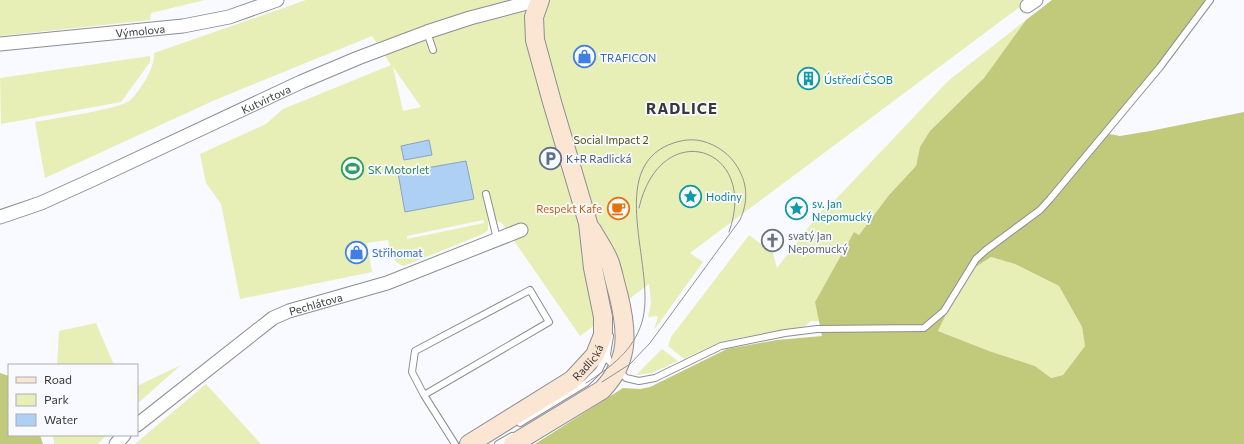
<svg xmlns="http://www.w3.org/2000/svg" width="1244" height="444" viewBox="0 0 1244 444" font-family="Commissioner,sans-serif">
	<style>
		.green { fill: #e7efb7; fill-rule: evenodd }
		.forest { fill: #c0ca7a; fill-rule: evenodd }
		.water { fill: #add0f4; stroke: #8aa3bd }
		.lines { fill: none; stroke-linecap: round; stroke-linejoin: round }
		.service-casing { stroke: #8c8e95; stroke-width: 8 }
		.minor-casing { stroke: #8c8e95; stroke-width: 15 }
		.secondary-casing { stroke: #8c8e95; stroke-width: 20 }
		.service { stroke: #fff; stroke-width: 6 }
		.minor { stroke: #fff; stroke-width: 13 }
		.secondary { stroke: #fbe6d3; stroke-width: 18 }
		.tram { stroke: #919296; stroke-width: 1 }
		.labels { text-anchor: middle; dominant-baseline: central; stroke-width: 3.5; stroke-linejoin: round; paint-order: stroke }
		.street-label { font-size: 11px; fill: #38393c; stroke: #f8faff }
		.shop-label { font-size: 11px; fill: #366cbe; stroke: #f8faff; text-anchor: start }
		.culture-label { font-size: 11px; fill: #0d838f; stroke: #f8faff; text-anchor: start }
		.park-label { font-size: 11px; fill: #4c5116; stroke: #f8faff }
		.service-label { font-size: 11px; fill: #4e5e75; stroke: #f8faff; text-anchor: start }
		.leisure-label { font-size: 11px; fill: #27864d; stroke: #f8faff; text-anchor: start }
		.food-label { font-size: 11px; fill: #c56008; stroke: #f8faff; text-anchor: end }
		.worship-label { font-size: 11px; fill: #5b616d; stroke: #f8faff; text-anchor: start }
		.district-label { font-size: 15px; font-weight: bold; letter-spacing: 1px; fill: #38393c; stroke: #f8faff }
	</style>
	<rect width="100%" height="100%" fill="#f8faff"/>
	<!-- green -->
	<g class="green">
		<path d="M0,0H205L151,13L150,20L0,36Z"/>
		<path d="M306,0H1029L690,253L703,262L654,330L658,316L648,317L651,303L649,284L580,336L501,222L488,221V230L483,234L404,266C392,263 390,250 388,240L367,243L372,272L240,299L221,204L206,183L200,154L266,124L283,109L391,65L372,36L215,100L45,178L35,122C51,119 119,109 129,101C139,93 156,66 154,53ZM393,67L421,107L403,111ZM483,220L484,223L407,239V236Z"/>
		<path d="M1026,20L984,78L920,147L916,166L889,195L859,235L854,232L815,302L820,321H811L805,326L722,341L684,359L668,346L671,337L749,235L773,253L777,268L821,211L835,200L948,81Z"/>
		<path d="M150,56V62L121,102L1,124L0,78Z"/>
		<path d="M991,257L1015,264L1059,286L1082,327L1085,346L1063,375L1050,378L1035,366L989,351L938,331L966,273Z"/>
		<path d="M96,323L114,365H57L59,331Z"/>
		<path d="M662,349L678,361L652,373L636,375Z"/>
		<path d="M181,365L137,404V386Z"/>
		<path d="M206,384L261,444H135Z"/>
		<path d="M53,435H107L98,444H54Z"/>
	</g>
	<!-- forest -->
	<g class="forest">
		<path d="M1052,0H1208L1104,133L1120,136L1150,131L1244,112V444H535L623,388L640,389L650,387L727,349L777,340L822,336L815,302L854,232L859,235L889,195L916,166L920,147L930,131L984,78L1026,20ZM991,257L1015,264L1059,286L1082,327L1085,346L1063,375L1051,378L1035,366L989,351L938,331L966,273Z"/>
		<path d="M0,373L9,376V435H40L43,444H0Z"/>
	</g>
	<!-- water -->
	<g class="water">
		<path d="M429,140L432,155L404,160L401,146Z"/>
		<path d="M466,161L474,199L405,212L398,173Z"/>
	</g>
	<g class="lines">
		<defs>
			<g id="service">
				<path d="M427,32L433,50"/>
				<path d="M486,194L497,239"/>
				<path d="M610,336L607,354L609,361L626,378L639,381L655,378L721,346L785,333L817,329L924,328L944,311L976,259L986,250L1040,210L1050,199L1160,67L1210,0"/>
				<path d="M424,395L549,322L530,290L415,351L412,372L424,395L455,444"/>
				<path d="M520,423L586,383L599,370L607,353"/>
				<path d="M498,444L512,436"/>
			</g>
			<g id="minor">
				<path d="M1027,6L1036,0"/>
				<path id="s1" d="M0,44L183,26L229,17L277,0"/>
				<path id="s2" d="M0,217L41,203L94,179L301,82L358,58L427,32L470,18L538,0"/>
				<path id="s3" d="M137,425L273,318L289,311L387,283L521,230"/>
				<path d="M116,444L124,435"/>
			</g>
			<g id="secondary">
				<path id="s4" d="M469,444L572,380L595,355L603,335V317L593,268L588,223L552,102L535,40L534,17L540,0"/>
				<path d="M513,444L602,390C631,360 627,329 618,293C615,283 613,272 610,263C606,252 598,241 592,230"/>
			</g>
		</defs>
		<!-- service casing -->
		<use href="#service" class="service-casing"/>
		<!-- minor casing -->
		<use href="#minor" class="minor-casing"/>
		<!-- secondary casing -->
		<use href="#secondary" class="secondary-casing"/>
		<!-- service -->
		<use href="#service" class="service"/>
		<!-- minor -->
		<use href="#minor" class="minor"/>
		<!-- secondary -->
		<use href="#secondary" class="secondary"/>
		<!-- tram -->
		<g class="tram">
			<path d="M639,208C660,115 760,146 729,232"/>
			<path d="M586,383C611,367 633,351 642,322C657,272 608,177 664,147C676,141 689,138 702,141C717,145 730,154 738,168C748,185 748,202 740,220L650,343L630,364L602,382"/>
		</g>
	</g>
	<!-- icons -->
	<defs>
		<symbol id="shop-ring" viewBox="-11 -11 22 22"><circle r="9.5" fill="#f8faff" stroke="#3f7fe0" stroke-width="1.5"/><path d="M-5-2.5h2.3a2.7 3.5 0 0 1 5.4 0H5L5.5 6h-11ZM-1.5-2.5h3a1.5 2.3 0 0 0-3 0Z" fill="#3f7fe0"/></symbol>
		<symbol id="building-ring" viewBox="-11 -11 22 22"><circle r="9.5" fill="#f8faff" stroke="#0f9aa8" stroke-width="1.5"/><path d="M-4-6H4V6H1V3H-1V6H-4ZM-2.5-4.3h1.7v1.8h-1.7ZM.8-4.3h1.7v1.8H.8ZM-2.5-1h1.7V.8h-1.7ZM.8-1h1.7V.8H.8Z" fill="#0f9aa8"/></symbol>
		<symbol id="parking-ring" viewBox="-11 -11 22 22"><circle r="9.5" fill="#f8faff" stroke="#5c6f8a" stroke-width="1.5"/><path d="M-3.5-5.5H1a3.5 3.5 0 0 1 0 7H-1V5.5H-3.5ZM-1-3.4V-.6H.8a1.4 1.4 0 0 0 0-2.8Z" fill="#5c6f8a"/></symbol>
		<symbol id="stadium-ring" viewBox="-11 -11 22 22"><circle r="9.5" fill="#f8faff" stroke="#2e9e5b" stroke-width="1.5"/><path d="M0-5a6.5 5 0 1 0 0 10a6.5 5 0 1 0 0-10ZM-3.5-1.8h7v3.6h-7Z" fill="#2e9e5b"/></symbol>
		<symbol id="sight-ring" viewBox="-11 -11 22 22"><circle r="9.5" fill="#f8faff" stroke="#0f9aa8" stroke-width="1.5"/><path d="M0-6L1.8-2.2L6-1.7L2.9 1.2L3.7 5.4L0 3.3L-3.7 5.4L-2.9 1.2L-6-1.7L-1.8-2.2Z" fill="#0f9aa8"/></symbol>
		<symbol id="cafe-ring" viewBox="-11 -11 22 22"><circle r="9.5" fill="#f8faff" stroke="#e8710a" stroke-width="1.5"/><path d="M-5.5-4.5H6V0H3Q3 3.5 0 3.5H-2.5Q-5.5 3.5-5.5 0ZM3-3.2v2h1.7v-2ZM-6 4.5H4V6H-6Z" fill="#e8710a"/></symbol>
		<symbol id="church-ring" viewBox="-11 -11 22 22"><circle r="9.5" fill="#f8faff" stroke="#6b7280" stroke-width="1.5"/><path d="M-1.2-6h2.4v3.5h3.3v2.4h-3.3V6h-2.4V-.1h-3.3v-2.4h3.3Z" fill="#6b7280"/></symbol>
	</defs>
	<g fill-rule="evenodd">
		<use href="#shop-ring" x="572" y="44" width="25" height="25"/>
		<use href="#building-ring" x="796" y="66" width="25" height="25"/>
		<use href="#parking-ring" x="538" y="146" width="25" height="25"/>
		<use href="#stadium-ring" x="340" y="156" width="25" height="25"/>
		<use href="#sight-ring" x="678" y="184" width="25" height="25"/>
		<use href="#cafe-ring" x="606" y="196" width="25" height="25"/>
		<use href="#sight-ring" x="784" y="196" width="25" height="25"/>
		<use href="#church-ring" x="760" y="228" width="25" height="25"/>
		<use href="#shop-ring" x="344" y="240" width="25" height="25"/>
	</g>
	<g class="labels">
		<!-- street labels -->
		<g class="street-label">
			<text stroke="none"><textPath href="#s1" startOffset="141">Výmolova</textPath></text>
			<text stroke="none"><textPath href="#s2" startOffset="291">Kutvirtova</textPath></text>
			<text stroke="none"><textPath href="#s3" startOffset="218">Pechlátova</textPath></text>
			<text stroke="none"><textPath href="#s4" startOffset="145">Radlická</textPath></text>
		</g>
		<!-- shop labels -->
		<g class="shop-label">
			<text x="600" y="57">TRAFICON</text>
			<text x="372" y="252">Střihomat</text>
		</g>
		<!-- culture labels -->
		<g class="culture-label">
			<text x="824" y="79">Ústředí ČSOB</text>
			<text x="706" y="196">Hodiny</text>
			<text x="812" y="203">sv. Jan<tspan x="812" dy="13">Nepomucký</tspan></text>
		</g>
		<!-- park labels -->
		<g class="park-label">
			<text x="611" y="139">Social Impact 2</text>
		</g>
		<!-- service labels -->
		<g class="service-label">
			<text x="566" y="158">K+R Radlická</text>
		</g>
		<!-- leisure labels -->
		<g class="leisure-label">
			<text x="368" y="169">SK Motorlet</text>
		</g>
		<!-- food labels -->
		<g class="food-label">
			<text x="602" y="208">Respekt Kafe</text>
		</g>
		<!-- worship labels -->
		<g class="worship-label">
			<text x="788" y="235">svatý Jan<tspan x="788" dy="13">Nepomucký</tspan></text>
		</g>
		<!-- district labels -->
		<g class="district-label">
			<text x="682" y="108">RADLICE</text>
		</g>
	</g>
	<!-- legend -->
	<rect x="8" y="364" width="130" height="72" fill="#f8faff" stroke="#abadb1"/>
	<rect x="16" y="377" width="20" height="6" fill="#fbe6d3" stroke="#abadb1"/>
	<text x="44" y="384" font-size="12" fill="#38393c">Road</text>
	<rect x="16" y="394" width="20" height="12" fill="#e7efb7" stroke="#abadb1"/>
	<text x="44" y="404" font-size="12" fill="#38393c">Park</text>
	<rect x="16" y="414" width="20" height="12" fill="#add0f4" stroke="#abadb1"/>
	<text x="44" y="424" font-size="12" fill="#38393c">Water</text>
</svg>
